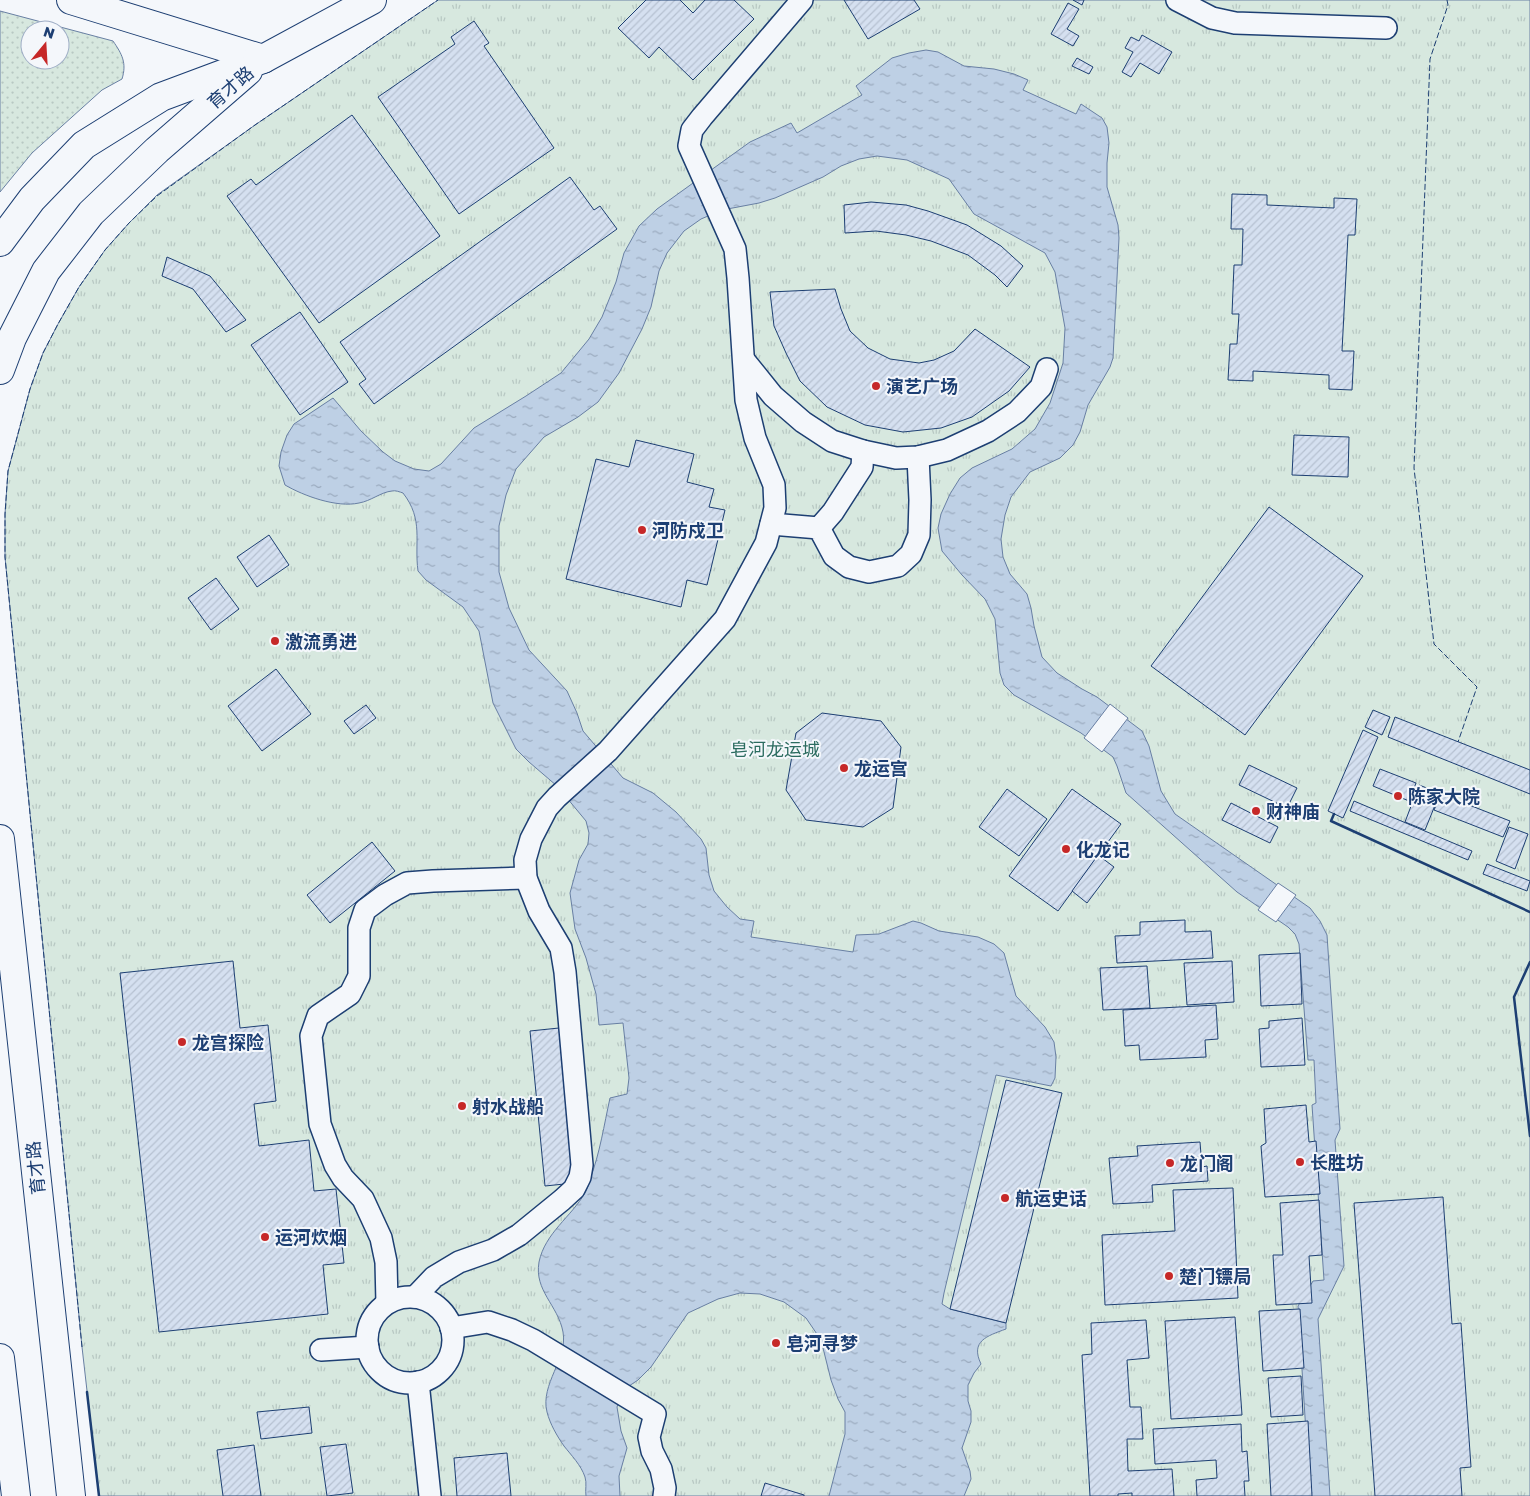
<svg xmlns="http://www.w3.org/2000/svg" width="1530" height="1496" viewBox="0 0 1530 1496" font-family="'Golos Text','Noto Sans SC',sans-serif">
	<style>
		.grass { fill: url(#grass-dots); stroke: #687fa3; fill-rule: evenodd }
		.park { fill: url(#park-tufts); stroke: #687fa3 }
		.water { fill: url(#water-ripples); stroke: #687fa3 }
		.pier { fill: #f4f7fb; stroke: #687fa3 }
		.building { fill: url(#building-hatch); stroke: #1d3f73 }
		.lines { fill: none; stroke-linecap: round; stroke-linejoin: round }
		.street-casing { stroke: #1d3f73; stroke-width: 24 }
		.secondary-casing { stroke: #1d3f73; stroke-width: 30 }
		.street { stroke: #f4f7fb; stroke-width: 21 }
		.secondary { stroke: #f4f7fb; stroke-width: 28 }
		.fence { stroke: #1d3f73; stroke-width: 1; stroke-dasharray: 6 2.5; stroke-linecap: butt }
		.wall { stroke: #1d3f73; stroke-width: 2.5 }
		.poi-dot { fill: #c62828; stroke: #f4f7fb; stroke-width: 2 }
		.labels { text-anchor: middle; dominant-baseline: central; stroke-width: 4; stroke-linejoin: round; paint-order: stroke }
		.street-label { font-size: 18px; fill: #1d3f73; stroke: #f4f7fb }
		.poi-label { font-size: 18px; font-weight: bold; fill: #1d3f73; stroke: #f4f7fb; text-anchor: start }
		.park-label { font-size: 18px; fill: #2c6c60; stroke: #f4f7fb }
	</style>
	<defs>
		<pattern id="grass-dots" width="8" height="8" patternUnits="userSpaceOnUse" patternTransform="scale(1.25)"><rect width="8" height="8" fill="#d7e8df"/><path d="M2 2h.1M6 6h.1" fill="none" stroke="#b8c8c3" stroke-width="1.8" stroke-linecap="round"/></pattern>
		<pattern id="park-tufts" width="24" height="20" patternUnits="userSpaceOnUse" patternTransform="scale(1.25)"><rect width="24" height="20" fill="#d7e8df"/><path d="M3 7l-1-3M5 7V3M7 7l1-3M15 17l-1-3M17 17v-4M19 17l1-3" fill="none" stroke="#b8c8c3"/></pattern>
		<pattern id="water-ripples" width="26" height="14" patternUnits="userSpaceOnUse" patternTransform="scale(1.25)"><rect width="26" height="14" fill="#bed0e5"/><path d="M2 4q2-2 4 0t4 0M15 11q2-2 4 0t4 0" fill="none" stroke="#9aaabe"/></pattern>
		<pattern id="building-hatch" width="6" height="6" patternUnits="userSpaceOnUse" patternTransform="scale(1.25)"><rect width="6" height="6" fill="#d5e0f0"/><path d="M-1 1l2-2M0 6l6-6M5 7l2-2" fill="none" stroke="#b6c1d1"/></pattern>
	</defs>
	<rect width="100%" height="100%" fill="#f4f7fb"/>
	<!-- grass -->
	<path class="grass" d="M0,11L113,41C122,54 127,63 122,79L102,90L32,153L0,192ZM30,30H60V60H30Z"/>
	<!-- park -->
	<path class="park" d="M438,0H1530V1496H99L82,1347L5,557V514L8,471L30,389L43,353L58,324L79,287L105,250L129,223L157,195L255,125Z"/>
	<!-- water -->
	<path class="water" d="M926,50L938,52L964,66L994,69L1014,74L1028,80L1023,90L1076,114L1081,104L1102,118L1107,127L1109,143L1107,163V187L1118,225L1119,238L1113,358L1110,367L1088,405L1080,432L1073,445L1060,458L1030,472L1011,497L1005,515L1001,539L1003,557L1010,574L1027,594L1031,608L1034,626L1042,657L1057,673L1082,689L1097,697L1142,731L1149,746L1161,791L1175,814L1310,908L1320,921L1327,935L1340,1129L1335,1140L1344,1266L1318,1319L1330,1496H1310L1298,1306L1313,1281L1324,1280L1312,1105L1316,1103L1314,1060H1308L1299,944L1295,934L1288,927L1237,892L1126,793L1117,766L1113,757L1081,733L1014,695L1004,685L1000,673L995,619L985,599L962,575L942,551L938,528L941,514L950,494L960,478L972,468L1012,449L1035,429L1050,403L1063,363L1065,328L1055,272L1045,253L974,214L949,179L907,160L877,156L859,159L841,166L823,177L775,198L759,203L722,210L701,219L684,231L667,253L659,271L651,307L642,329L619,373L598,402L578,417L544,437L516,469L506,495L499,526V572L509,608L529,650L567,691L577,713L583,731L623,778L653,793L676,812L701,839L706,848L709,875L714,891L727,907L740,919L754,921L751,937L853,952L856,935L879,934L913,921L921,923L939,931L978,937L994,944L1004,953L1016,996L1045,1027L1054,1042L1056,1057L1055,1078L1051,1086L996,1075L944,1293L942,1304L950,1309L1006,1323V1329C987,1336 970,1341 981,1364L974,1373L968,1385V1401L971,1411V1422L962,1448L970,1471L971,1479L964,1496H829L845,1434V1412L838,1399L831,1380L821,1340L806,1318L784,1302L760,1294L740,1293L718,1299L688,1313L651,1367L638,1380L623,1390L617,1407L621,1431L627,1448L619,1476L620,1496H586C585,1490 587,1483 585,1477C581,1465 571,1455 564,1446C557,1436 550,1424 547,1412C540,1384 568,1359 563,1332C558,1305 534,1291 539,1262C545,1233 571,1217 585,1193C587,1189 589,1184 590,1179C600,1153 604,1125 610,1098L627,1094L629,1078L623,1023L599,1025L596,994L586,958L575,929L570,893L579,860L588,844L589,833L586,821L557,786L529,762L516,749L493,703L479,631L463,607L426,580L418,571C414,541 424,520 403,493C400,492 395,490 392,491C381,492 371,501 359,503C337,508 304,496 285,485L279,466L281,452L287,435L294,424L333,398L361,431L383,452L395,461L414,469L429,471L441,464L474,428L526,396L561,373L589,339L602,317L616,282L624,253L639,226L657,209L750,142L791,123L797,133L862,95L856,86L892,58L909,53Z"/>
	<!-- pier -->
	<g class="pier">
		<path d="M1110,704L1128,718L1102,752L1084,738Z"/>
		<path d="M1278,883L1296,895L1276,922L1258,910Z"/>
	</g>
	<!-- building -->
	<g class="building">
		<path d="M646,0H680L693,13L705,0H734L754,19L693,80L659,47L649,58L618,28Z"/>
		<path d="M844,0H914L920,9L868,39Z"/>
		<path d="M1073,0H1084L1082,5Z"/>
		<path d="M1068,3L1079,9L1067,29L1079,36L1073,46L1051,34Z"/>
		<path d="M474,21L489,43L484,46L554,148L459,214L378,97L455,44L451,37Z"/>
		<path d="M1142,35L1172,52L1159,74L1140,63L1131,77L1122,72L1133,52L1125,48L1131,37L1139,41Z"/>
		<path d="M1077,58L1093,67L1089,74L1072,66Z"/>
		<path d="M352,115L440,236L319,323L227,196L251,179L256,185Z"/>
		<path d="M570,177L594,210L600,206L617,229L374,404L359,384L366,379L340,342Z"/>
		<path d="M1232,194L1267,195V205L1334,208V198L1357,199L1355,235H1348L1342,351H1354L1352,390L1329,389V375L1253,371V381L1228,380L1230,344H1237L1239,314H1232L1234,265H1242L1243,229H1231Z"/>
		<path d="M871,202L906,205L928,211L967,225L1001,246L1023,266L1007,287L995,275L968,255L931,241L906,235L876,231L845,233L844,205Z"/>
		<path d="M167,257L210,276L246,320L226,332L193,289L162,276Z"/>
		<path d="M835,289L841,309L850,331L868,348L890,359L919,363L934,360L954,351L975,329L1030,367L1009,391L972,417L941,428L903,432L865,425L827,407L800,381L786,353L774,326L770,292Z"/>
		<path d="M300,312L348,382L300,415L251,345Z"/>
		<path d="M1294,435L1349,437L1348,477L1292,475Z"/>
		<path d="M636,440L694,454L687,482L714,489L709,507L725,510L707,585L687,580L681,607L566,579L596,459L629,467Z"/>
		<path d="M1269,507L1363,576L1245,735L1151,666Z"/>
		<path d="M269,535L289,565L257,587L237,557Z"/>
		<path d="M216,578L239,609L211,630L188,598Z"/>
		<path d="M276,669L311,714L262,751L228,706Z"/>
		<path d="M366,705L376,718L354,734L344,721Z"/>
		<path d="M1373,710L1390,717L1382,735L1365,727Z"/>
		<path d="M822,713L881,721L901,747L893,808L863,827L806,820L786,790L796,733Z"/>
		<path d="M1395,717L1530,770V794L1388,737Z"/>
		<path d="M1363,730L1378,737L1343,818L1328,811Z"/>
		<path d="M1249,765L1297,788L1287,808L1239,785Z"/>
		<path d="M1380,769L1416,783L1409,801L1373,786Z"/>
		<path d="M1419,785L1440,793L1425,830L1405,822Z"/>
		<path d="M1007,789L1047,819L1019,856L979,827Z"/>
		<path d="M1072,789L1121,824L1058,911L1009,876Z"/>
		<path d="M1441,794L1510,821L1503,837L1434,810Z"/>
		<path d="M1354,801L1472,851L1468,860L1350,811Z"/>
		<path d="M1231,803L1278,827L1270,843L1222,820Z"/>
		<path d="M1509,827L1528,834L1515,869L1496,861Z"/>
		<path d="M372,842L395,871L330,923L307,895Z"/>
		<path d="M1098,855L1114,867L1087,903L1072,891Z"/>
		<path d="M1487,864L1530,881L1527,891L1483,874Z"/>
		<path d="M1185,920V932L1211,931L1213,958L1117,963L1115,936L1140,935V922Z"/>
		<path d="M1300,953L1302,1004L1261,1006L1259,955Z"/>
		<path d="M233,961L240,1028L268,1025L276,1101L254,1104L259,1146L309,1140L314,1191L336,1189L344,1263L323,1265L328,1314L159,1332L120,973Z"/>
		<path d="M1232,961L1234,1002L1187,1005L1184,963Z"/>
		<path d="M1147,966L1150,1008L1103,1010L1100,968Z"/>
		<path d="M1216,1005L1218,1039L1205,1040L1206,1057L1140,1060L1139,1045L1125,1046L1123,1010Z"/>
		<path d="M1302,1018L1305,1065L1261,1067L1259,1029L1269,1028V1021Z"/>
		<path d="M559,1028L574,1183L545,1186L530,1031Z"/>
		<path d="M1006,1080L1062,1093L1006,1323L950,1309Z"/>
		<path d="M1306,1105L1309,1142L1316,1141L1320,1194L1265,1197L1261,1146L1266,1143L1264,1109Z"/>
		<path d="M1200,1142L1202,1167L1207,1166L1208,1181L1152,1185L1153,1202L1113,1204L1109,1158L1138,1156L1137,1146Z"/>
		<path d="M1233,1188L1238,1298L1105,1305L1102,1235L1175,1231L1173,1190Z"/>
		<path d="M1443,1197L1452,1324L1461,1323L1471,1467L1460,1468L1462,1496H1375L1354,1203Z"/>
		<path d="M1319,1200L1322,1255L1309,1256L1312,1303L1276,1305L1273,1255H1283L1280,1203Z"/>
		<path d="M1300,1309L1304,1368L1263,1371L1259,1311Z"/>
		<path d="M1235,1317L1242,1415L1171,1419L1165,1321Z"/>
		<path d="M1146,1320L1149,1358L1127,1360L1130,1407H1141L1143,1439H1127L1128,1471L1172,1469L1174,1496H1132V1493L1118,1494V1496H1090L1082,1355L1092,1354L1091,1323Z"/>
		<path d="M1301,1376L1303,1415L1271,1417L1268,1378Z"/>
		<path d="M309,1407L312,1433L261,1439L257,1412Z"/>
		<path d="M1308,1421L1312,1496H1271L1267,1424Z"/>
		<path d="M1241,1424L1242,1452L1247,1451L1249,1481H1244L1245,1496H1197L1196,1480L1217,1478L1216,1460L1155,1464L1153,1429Z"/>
		<path d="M346,1444L353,1493L327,1496L320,1447Z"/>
		<path d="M254,1445L261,1496H223L217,1450Z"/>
		<path d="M507,1453L511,1496H457L454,1458Z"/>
		<path d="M765,1483L804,1495V1496H761Z"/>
	</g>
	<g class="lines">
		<defs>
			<g id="street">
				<path d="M1177,0L1212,18L1235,23L1386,28"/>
				<path d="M744,360L773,396L803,422L832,441L863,451L896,458L918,457L947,450L988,431L1017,412L1041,387L1047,369"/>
				<path d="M771,524L819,528L834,556L849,567L869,572L898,566L911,554L919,535L920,500L918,457"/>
				<path d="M819,528L833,512L862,467L863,451"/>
				<path d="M415,1297L434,1277L459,1262L493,1250L519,1235L562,1200L574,1189L580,1177L582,1165L565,972L561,948L539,911L526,878L525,860L531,839L547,808L557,797L608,751L725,619L766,543L775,508L774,485L755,438L746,400L738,278L735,249L689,146L692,130L702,117L802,0"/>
				<circle cx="410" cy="1340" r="43"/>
				<path d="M387,1303L386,1262L381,1238L363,1199L343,1178L335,1165L320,1124L311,1036L318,1016L350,994L359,976V928L365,910L385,895L407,883L433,881L526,878"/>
				<path d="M451,1328L488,1322L512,1330L533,1340L655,1414L649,1437L652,1451L661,1469L665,1488L664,1496"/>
				<path d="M321,1350L368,1347"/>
				<path d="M418,1382L430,1496"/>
			</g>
			<g id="secondary">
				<path d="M71,0L263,59"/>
				<path d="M0,242L32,199L84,145L161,97L263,59L372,0"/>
				<path d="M0,370L12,338L46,271L91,213L157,150L248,71"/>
				<path d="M0,839L71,1496"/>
				<path d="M0,1358L16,1496"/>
			</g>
		</defs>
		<!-- street casing -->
		<use href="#street" class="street-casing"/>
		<!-- secondary casing -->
		<use href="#secondary" class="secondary-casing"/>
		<!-- street -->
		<use href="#street" class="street"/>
		<!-- secondary -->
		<use href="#secondary" class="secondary"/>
		<!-- fence -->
		<g class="fence">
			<path d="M1447,0L1448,5L1430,59L1414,468L1434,644L1477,687L1458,742"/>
			<path d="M82,1347L5,557V514L8,471L30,389L43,353L58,324L79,287L105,250L129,223L157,196L255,125L438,0"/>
		</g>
		<!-- wall -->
		<g class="wall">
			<path d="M1334,814L1331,821L1530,912"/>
			<path d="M1530,962L1514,997L1530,1136"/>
			<path d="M87,1392L99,1496"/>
		</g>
	</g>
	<!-- markers -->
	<g class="poi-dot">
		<circle cx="876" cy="386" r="5"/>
		<circle cx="642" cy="530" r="5"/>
		<circle cx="275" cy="641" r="5"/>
		<circle cx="844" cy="768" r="5"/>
		<circle cx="1398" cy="796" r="5"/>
		<circle cx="1256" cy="811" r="5"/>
		<circle cx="1066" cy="849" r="5"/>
		<circle cx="182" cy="1042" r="5"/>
		<circle cx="462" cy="1106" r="5"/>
		<circle cx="1300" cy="1162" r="5"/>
		<circle cx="1170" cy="1163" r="5"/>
		<circle cx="1005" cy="1198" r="5"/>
		<circle cx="265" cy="1237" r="5"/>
		<circle cx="1169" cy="1276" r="5"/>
		<circle cx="776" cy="1343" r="5"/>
	</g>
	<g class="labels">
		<!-- street labels -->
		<g class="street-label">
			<text transform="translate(230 87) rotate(-41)">育才路</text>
			<text transform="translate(35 1168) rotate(-96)">育才路</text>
		</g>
		<!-- poi labels -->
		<g class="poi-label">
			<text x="886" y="386">演艺广场</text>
			<text x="652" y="530">河防戍卫</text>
			<text x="285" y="641">激流勇进</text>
			<text x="854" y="768">龙运宫</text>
			<text x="1408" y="796">陈家大院</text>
			<text x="1266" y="811">财神庙</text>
			<text x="1076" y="849">化龙记</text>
			<text x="192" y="1042">龙宫探险</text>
			<text x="472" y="1106">射水战船</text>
			<text x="1310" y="1162">长胜坊</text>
			<text x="1180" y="1163">龙门阁</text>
			<text x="1015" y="1198">航运史话</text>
			<text x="275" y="1237">运河炊烟</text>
			<text x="1179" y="1276">楚门镖局</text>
			<text x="786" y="1343">皂河寻梦</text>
		</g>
		<!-- park labels -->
		<g class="park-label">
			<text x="775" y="749">皂河龙运城</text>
		</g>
	</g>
	<!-- north arrow -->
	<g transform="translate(45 45) rotate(18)"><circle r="24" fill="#f4f7fb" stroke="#9eadc5"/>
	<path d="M0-4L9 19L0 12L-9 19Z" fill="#c62828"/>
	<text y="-8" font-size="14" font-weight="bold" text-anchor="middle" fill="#1d3f73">N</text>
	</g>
</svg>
